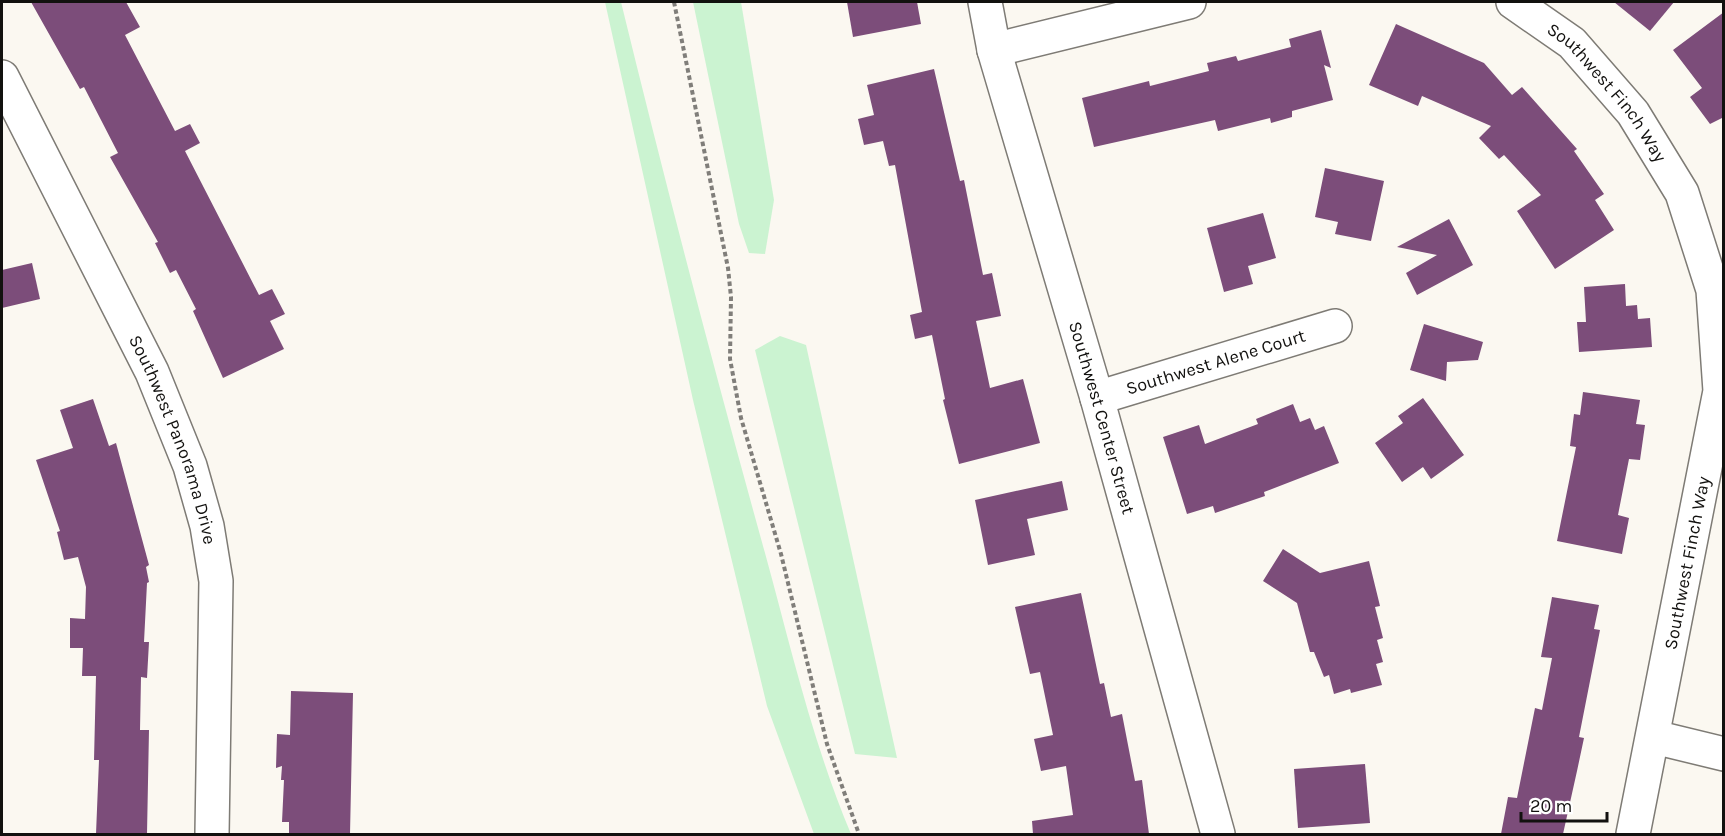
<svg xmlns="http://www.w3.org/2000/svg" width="1725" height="836" viewBox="0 0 1725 836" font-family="Karla,sans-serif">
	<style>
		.green { fill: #cbf3d1 }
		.building { fill: #7c4d7a }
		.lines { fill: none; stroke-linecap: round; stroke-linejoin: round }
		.street-casing { stroke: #7e7b75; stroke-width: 36 }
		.path { stroke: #807e7a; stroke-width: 4; stroke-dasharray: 4.5 3; stroke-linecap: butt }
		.street { stroke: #fff; stroke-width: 33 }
		.labels { text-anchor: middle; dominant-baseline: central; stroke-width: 6; stroke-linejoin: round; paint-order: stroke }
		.street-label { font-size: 18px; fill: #12110f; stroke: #fff }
	</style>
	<rect width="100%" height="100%" fill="#fbf8f1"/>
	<!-- green -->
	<g class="green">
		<path d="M605,2H621C666,186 714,370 765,553C791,648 813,744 851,834H814L767,706L693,400Z"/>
		<path d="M693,2H741L774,200L765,254L749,253L739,224Z"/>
		<path d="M780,336L806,345L897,758L855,754L755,350Z"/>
	</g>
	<!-- building -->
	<g class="building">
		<path d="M31,2H126L140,27L125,35L175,131L190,124L200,143L185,151L259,295L272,289L285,314L270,321L284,349L223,378L193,311L196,309L176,270L170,273L155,243L158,242L110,157L118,153L84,87L80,89Z"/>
		<path d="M847,2H917L921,24L853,37Z"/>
		<path d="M1614,2H1674L1650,31Z"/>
		<path d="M1724,12V117L1710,124L1690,97L1702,88L1673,50Z"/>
		<path d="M1396,24L1484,63L1512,95L1522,87L1577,149L1574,151L1604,194L1595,200L1614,230L1555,269L1517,211L1541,195L1504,155L1499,159L1479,138L1491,126L1422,96L1418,106L1369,85Z"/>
		<path d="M1321,30L1331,68L1324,65L1333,100L1292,111V117L1271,123L1270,118L1218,131L1215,120L1094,147L1082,98L1149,81L1150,86L1209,71L1207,63L1236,56L1238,61L1291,47L1289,39Z"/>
		<path d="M934,69L960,181L964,180L983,275L992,273L1001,316L976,321L990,388L1023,379L1040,443L959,464L943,400L945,399L932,335L915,339L910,315L922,312L895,165L889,166L883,141L864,145L858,119L874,115L867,85Z"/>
		<path d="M1325,168L1384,181L1371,241L1335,234L1338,222L1315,217Z"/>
		<path d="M1263,213L1276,258L1248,266L1253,284L1224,292L1207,228Z"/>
		<path d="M1449,219L1473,265L1417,295L1406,273L1437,255L1397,247Z"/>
		<path d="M32,263L40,299L2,308V270Z"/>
		<path d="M1625,284L1626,306L1637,305L1638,319L1650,318L1652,347L1579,352L1577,322H1586L1584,287Z"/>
		<path d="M1424,324L1483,342L1478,360L1447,362L1446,381L1410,370Z"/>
		<path d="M1583,392L1640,400L1636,424L1645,425L1640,460L1629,459L1618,515L1629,518L1622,554L1557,541L1576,447L1570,446L1574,414L1580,415Z"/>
		<path d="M1423,398L1464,455L1431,479L1423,467L1402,482L1375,443L1403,423L1398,416Z"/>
		<path d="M93,399L109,446L116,443L149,565L146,567L149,582L147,583L144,642H149L147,678L141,677L140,730H149L147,834H96L99,760H94L96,676H82L83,648H70V618L85,619L86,587L78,557L64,560L57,532L60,531L36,460L73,448L60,410Z"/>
		<path d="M1293,404L1300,422L1310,418L1315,430L1324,426L1339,463L1264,492L1265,496L1215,513L1213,506L1187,514L1163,437L1199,425L1205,444L1258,424L1256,419Z"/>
		<path d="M1062,481L1068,510L1027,519L1035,555L988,565L975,500Z"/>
		<path d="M1283,549L1320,573L1369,561L1380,606L1375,607L1383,638L1377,640L1383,662L1376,664L1382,685L1351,693L1350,689L1334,694L1329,675L1324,677L1314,652H1310L1297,603L1263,581Z"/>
		<path d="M1081,593L1100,684L1104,683L1111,717L1122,714L1135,781L1142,780L1149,834H1033L1032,821L1073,815L1066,766L1041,771L1034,739L1053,735L1040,672L1030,674L1015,607Z"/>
		<path d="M1552,597L1599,605L1594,629L1600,630L1579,737L1584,738L1577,771L1563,834H1501L1508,797L1517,798L1535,708L1542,710L1552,658L1541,657Z"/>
		<path d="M291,691L353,693L350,834H289V822H282L284,780H281L282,766L276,768L277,734L290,735Z"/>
		<path d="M1365,764L1370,823L1298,828L1294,769Z"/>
	</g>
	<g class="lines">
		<defs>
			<g id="street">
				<path id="s1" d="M985,2L994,50L1097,398L1218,834"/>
				<path id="s2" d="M1513,2L1572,43L1633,113L1682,193L1713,290L1720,391L1633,834"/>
				<path d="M994,50L1189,2"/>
				<path id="s3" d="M2,77L152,372L190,466L207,526L216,581L212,834"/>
				<path id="s4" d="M1097,398L1335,326"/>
				<path d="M1654,737L1724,754"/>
			</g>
		</defs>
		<!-- street casing -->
		<use href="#street" class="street-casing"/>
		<!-- path -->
		<path class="path" d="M674,2L728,268L731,297L730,359L741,418L781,554L827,744L859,834"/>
		<!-- street -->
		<use href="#street" class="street"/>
	</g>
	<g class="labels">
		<!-- street labels -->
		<g class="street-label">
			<text stroke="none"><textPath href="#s2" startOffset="132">Southwest Finch Way</textPath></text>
			<text stroke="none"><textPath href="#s4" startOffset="124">Southwest Alene Court</textPath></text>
			<text stroke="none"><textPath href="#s1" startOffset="432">Southwest Center Street</textPath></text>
			<text stroke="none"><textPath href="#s3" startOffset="402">Southwest Panorama Drive</textPath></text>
			<text transform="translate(1687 563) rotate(-79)">Southwest Finch Way</text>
		</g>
	</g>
	<!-- border -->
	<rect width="1725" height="836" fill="none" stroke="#12110f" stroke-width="6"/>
	<!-- scale -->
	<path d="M1521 812v9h86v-9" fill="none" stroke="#12110f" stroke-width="3"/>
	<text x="1530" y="812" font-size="18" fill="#12110f" stroke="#ffffff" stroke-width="4.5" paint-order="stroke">20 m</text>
</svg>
